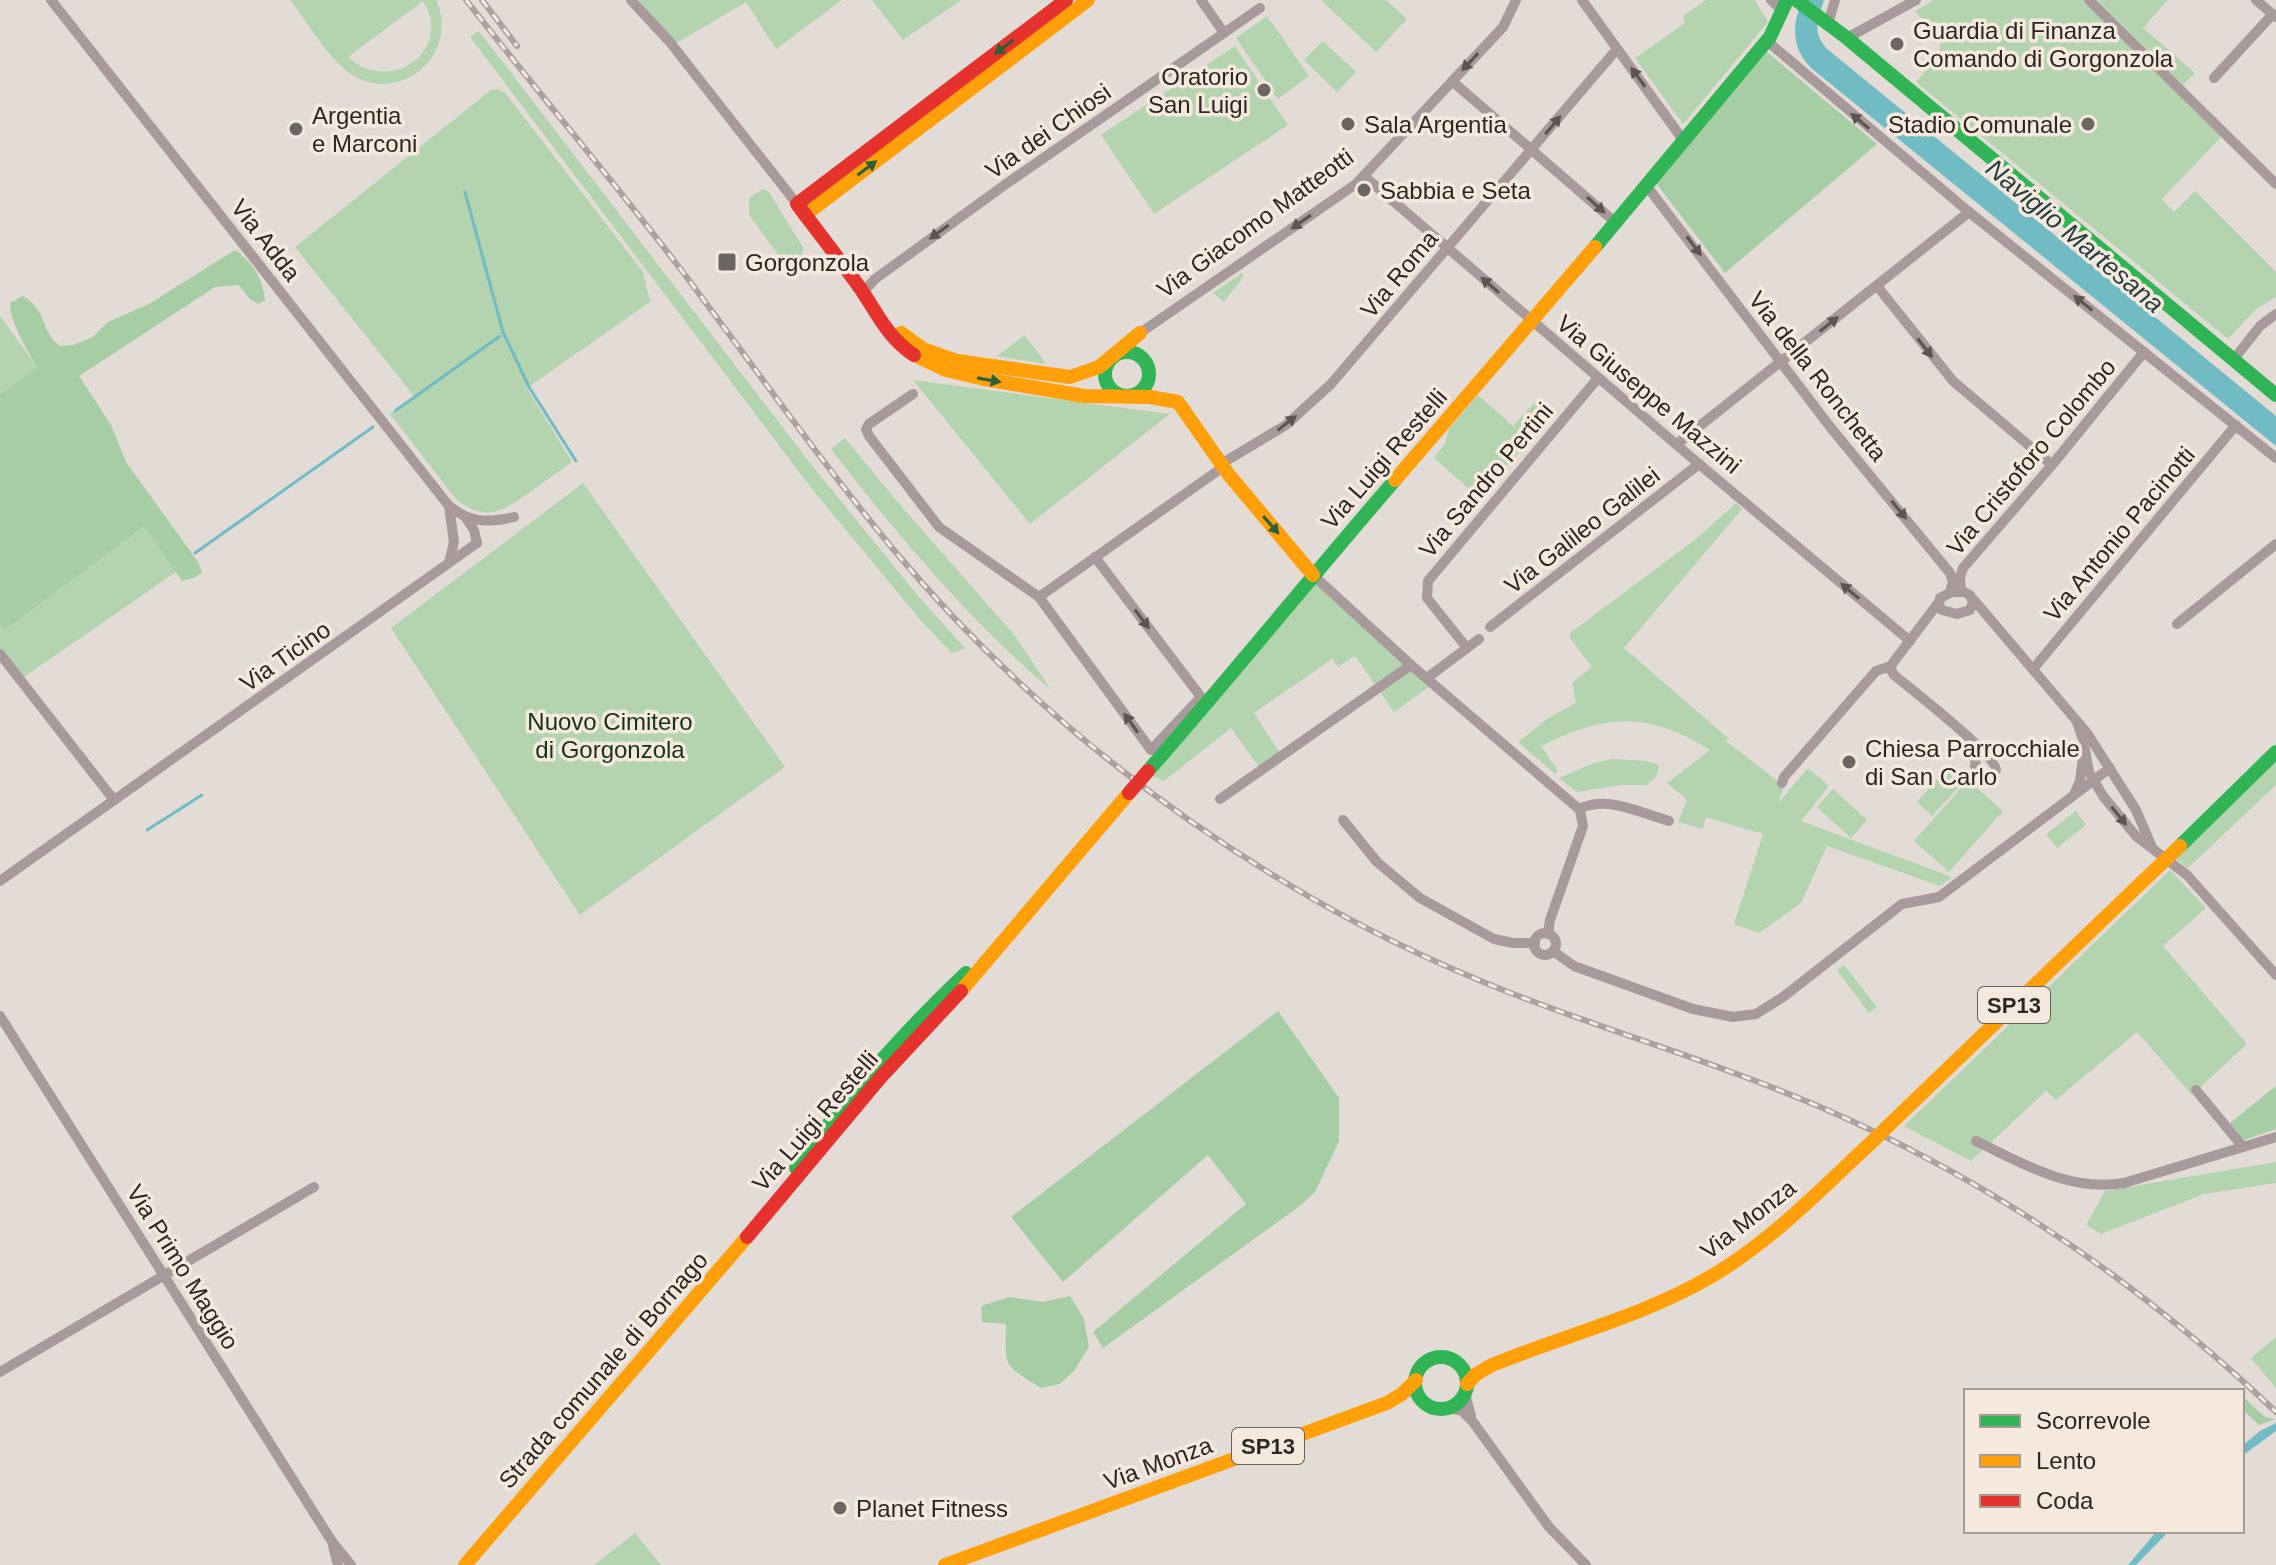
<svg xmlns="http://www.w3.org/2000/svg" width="2276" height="1565" viewBox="0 0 2276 1565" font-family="Arial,sans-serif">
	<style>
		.green { fill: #b3d4af; fill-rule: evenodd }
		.forest { fill: #a6cda4 }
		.water { fill: #70bbc4 }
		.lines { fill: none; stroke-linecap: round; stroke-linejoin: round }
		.stream { stroke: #70bbc4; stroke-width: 3 }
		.street { stroke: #a89a9a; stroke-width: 10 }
		.fast { stroke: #30b455; stroke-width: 14 }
		.slow { stroke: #ff9f0a; stroke-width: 14 }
		.jam { stroke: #e5322d; stroke-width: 14 }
		.rail-casing { stroke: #aba1a0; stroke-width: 6 }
		.rail { stroke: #f5e9de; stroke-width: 3; stroke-dasharray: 9; stroke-linecap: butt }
		.slow-bridge { stroke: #ff9f0a; stroke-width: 14 }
		.jam-bridge { stroke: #e5322d; stroke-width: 14 }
		.oneway { fill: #2e5f37 }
		.oneway2 { fill: #5e5553 }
		.poi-dot { fill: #6c6662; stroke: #f5e9de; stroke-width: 3 }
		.labels { text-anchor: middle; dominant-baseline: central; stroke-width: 7; stroke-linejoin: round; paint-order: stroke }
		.shield { fill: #f5e9de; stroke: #68615b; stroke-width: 2 }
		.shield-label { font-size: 22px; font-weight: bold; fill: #2c2723 }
		.poi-label { font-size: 24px; fill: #2c2723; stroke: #f5e9de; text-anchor: start }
		.street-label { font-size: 24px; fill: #2c2723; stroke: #f5e9de }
		.park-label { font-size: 24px; fill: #143317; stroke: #f5e9de }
		.water-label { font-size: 26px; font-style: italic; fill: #253e41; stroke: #f5e9de }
	</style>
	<rect width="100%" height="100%" fill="#e3dcd6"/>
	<!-- green -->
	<g class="green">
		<path d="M290,0H436C460,52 404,104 354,76C331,63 307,22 290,0ZM423,1C454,50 391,96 348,57Z"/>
		<path d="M639,0H842L776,49L746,2L675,44Z"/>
		<path d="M872,0H961L903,40Z"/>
		<path d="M1321,0H1386L1407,19L1376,52Z"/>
		<path d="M1706,0H1755L1768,22L1683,124L1635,58L1685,23L1683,16Z"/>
		<path d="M1934,0H2083L2221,137L2162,199L2174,212L2195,191L2276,272V297L2256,309L2228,339L1916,82L1939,54L1941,41L1915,11Z"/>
		<path d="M2097,0H2168L2143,28L2195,73L2183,85Z"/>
		<path d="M1267,16L1309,76L1278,99L1236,38Z"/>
		<path d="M479,31L810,463L919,597L965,648L952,653L922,622L812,489L470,37Z"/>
		<path d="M1323,41L1356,72L1337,92L1304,60Z"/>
		<path d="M1235,46L1288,125L1154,214L1101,135Z"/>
		<path d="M499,89L506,94L643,272L650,302L527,388L572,462C558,472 544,482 530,492C503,511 486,523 456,499L390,414L414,396L295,247L491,90Z"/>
		<path d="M763,189L769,192L804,249L800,258L786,265L749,215V198Z"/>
		<path d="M1242,273L1244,276L1224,302L1213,293Z"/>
		<path d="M0,316L37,367L0,394Z"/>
		<path d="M1025,335L1046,364L997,356Z"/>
		<path d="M913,380L1170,414L1030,524Z"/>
		<path d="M1478,395L1513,426L1536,401L1552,417H1549L1496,478L1492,475L1475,494L1434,458L1445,444L1449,429Z"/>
		<path d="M845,438L895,499L1016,637L1051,690C967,618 898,536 831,449Z"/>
		<path d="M583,483L785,767L580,915L391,628Z"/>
		<path d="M1736,503L1742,509L1624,648L1728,738L1726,741L1784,786L1779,802L1808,768L1829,786L1801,821L1952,877L1940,886L1827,846L1801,903L1759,933L1734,924L1763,834L1706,817L1703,829L1678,822L1687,800L1667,783L1710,750C1646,711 1608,714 1541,746L1558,771L1555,774L1518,742L1547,719L1576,703L1572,683L1592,667L1570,638V633L1696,539Z"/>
		<path d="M144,525L176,572L24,677L0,648V624L5,630Z"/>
		<path d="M1314,575L1433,684L1394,712L1355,656L1338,667L1332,659L1254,713L1282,756L1261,770L1231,728L1164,781L1153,776Z"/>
		<path d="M1612,759L1647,761L1659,765L1656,777L1647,785H1621L1577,792L1559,778L1594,763Z"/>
		<path d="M2276,762V785L2188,868L2176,859Z"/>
		<path d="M1952,763L1967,778L1932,816L1917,802Z"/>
		<path d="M1968,780L2003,811L1949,872L1914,841Z"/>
		<path d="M1833,789L1867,820L1851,838L1817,807Z"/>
		<path d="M2076,811L2086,825L2057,848L2046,834Z"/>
		<path d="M2170,870L2206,908L2163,946L2247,1044L2192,1095L2137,1032L2056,1100L2046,1091L1971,1161L1904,1126Z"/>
		<path d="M1844,965L1877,1007L1869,1013L1837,970Z"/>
		<path d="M2276,1162V1183L2204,1194L2101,1234L2086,1225L2105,1191Z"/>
		<path d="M2276,1337V1388L2251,1358Z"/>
		<path d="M635,1533L661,1565H594Z"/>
	</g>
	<!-- forest -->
	<g class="forest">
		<path d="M1767,52L1877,144L1725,273L1656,183Z"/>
		<path d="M235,250C252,261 263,279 265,300L258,304L249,298L239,285L215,287L79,376L111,425L126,462L198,562L202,572L196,577L182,581L144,526L5,630L0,624V394L37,367C27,350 10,322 10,303L23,296C49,312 39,330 60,346L73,345L93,337L108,322L149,304Z"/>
		<path d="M1278,1011L1339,1098V1141L1315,1192L1301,1205L1103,1348L1093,1332L1246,1204L1208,1155L1063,1282L1011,1217Z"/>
		<path d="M2276,1086V1129L2244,1140L2230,1123Z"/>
		<path d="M1070,1296L1084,1319L1089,1347L1074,1371L1060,1384L1041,1388C1003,1364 1005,1369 1006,1324L982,1322L981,1306L1009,1297L1043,1302Z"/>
		<path d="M2242,1396L2265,1417L2275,1419L2259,1425L2242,1409Z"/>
	</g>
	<!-- water -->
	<g class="water">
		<path d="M1803,0H1824C1818,19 1812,31 1826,48L2276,416V446L1811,68C1792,49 1791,24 1803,0Z"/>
		<path d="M2276,1423V1431L2242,1456V1446L2260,1431Z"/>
		<path d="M2157,1531H2169L2136,1565H2128Z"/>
	</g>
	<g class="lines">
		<!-- stream -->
		<g class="stream">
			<path d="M465,192L503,332L529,387L576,461"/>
			<path d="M395,411L500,336"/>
			<path d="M195,553L373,427"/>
			<path d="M147,830L202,795"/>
		</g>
		<!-- street -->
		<g class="street">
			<path d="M51,0L449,506C470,523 488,523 514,517"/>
			<path d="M631,0L669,41L797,204"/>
			<path d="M1201,0L1224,33"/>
			<path d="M1582,0L1683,140"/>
			<path d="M1771,0L1783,11"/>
			<path d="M2089,0L2276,184"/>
			<path d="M2256,0L2276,17"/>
			<path d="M1828,24L1835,0"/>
			<path d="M1847,38L1916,0"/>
			<path d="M1767,41L1969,212L2276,458"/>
			<path d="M2214,78L2273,14"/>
			<path d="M1452,81L1615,222"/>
			<path d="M1364,176L1699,464L1910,641"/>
			<path d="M1646,185L1831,428L1950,573L1953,582L1950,592"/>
			<path d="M1877,286L1953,381L2052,465"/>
			<path d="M863,292L875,279L1006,184L1260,8"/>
			<path d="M1140,333L1356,184L1503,27L1516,0"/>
			<path d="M2234,359L2260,326L2276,314"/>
			<path d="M913,394L869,424L866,429L869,436L939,527L1039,597L1151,750L1201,697L1095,557"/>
			<path d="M1677,444L1969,212"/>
			<path d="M1221,464L1286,425L1331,384L1617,49"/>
			<path d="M466,518L474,530L477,543"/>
			<path d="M449,563L454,542L449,506"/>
			<path d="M1313,575L1411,665L1580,810L1583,826L1550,920L1548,934"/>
			<path d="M1952,592H1964L1970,595L1973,602L1970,610L1957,614L1942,610L1939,605L1940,598Z"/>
			<path d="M1961,592L1960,577L1963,568L2052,465L2144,352"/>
			<path d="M1039,597L1223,467"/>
			<path d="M1973,599L2087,733L2136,810L2151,845"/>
			<path d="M1939,602L1892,664L1891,670L1894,675C1912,690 1995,754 1996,770L1988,779L1982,778L1975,767L1977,745"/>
			<path d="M2177,624L2276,544"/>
			<path d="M1490,627L1699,464"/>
			<path d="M1467,648L1427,598L1428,581L1598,378"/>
			<path d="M0,654L114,800"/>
			<path d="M2033,669L2236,425"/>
			<path d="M1427,678L1479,639"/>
			<path d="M2077,722L2083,739L2089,772L2103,796L2136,836L2187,875L2276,975"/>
			<path d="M1782,783L1784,777L1876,671L1891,666"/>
			<path d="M2075,792L2080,781L2083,757"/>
			<path d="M1220,799L1411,665"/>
			<path d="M1579,809C1608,795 1640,813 1669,821"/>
			<path d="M1343,820L1377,862L1420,898L1494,939L1513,943H1535"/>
			<path d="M0,881L477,543"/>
			<circle cx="1545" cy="944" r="11"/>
			<path d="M1553,951L1574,966L1693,1009L1733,1017L1756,1014L1783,997L1902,904L1939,897L2110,768"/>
			<path d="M0,1016L331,1540L351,1565"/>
			<path d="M2196,1090L2243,1147"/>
			<path d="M1976,1141C2024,1164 2069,1192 2124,1183L2276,1137"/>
			<path d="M0,1372L314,1187"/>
			<path d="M1465,1394L1471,1416"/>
			<path d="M1449,1408L1462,1411L1473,1422L1549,1527L1586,1565"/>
			<path d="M333,1546L338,1565"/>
		</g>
		<!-- fast -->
		<g class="fast">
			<path d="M1796,0L1847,38L2276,395"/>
			<path d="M1595,247L1770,37L1787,0"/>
			<circle cx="1127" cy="374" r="22"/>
			<path d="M1148,771C1232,675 1312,576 1395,480"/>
			<path d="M2180,846L2276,752"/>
			<path d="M796,1168C846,1097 903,1033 966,973"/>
			<circle cx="1441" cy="1383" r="26"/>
		</g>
		<!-- slow -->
		<g class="slow">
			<path d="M805,215L1088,0"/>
			<path d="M901,333L923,349L957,361L1070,377L1099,367L1140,333"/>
			<path d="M914,355L946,370L984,379L1084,396L1150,397L1178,402L1229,475L1313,575"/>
			<path d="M1395,480L1595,247"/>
			<path d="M961,991L1129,793"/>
			<path d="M1887,1127L2141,883"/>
			<path d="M1467,1384L1475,1375L1492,1365C1565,1335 1644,1316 1712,1276C1773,1240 1823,1187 1875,1139"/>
			<path d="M465,1565L747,1237"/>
			<path d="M945,1565L1387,1403L1402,1394L1416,1380"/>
		</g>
		<!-- jam -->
		<g class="jam">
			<path d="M914,355C887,337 878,314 860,288C840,260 818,232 797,204L1066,0"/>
			<path d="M747,1237L880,1078L961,991"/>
		</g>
		<defs>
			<g id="rail">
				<path d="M466,0C536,90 610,177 679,267C750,361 818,458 893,549C1003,681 1138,794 1286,883C1357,926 1432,962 1508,992C1611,1032 1717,1063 1818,1106C1988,1179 2142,1284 2276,1412"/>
				<path d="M482,0L517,46"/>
			</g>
		</defs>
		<!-- rail casing -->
		<use href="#rail" class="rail-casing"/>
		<!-- rail -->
		<use href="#rail" class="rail"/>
		<!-- slow-bridge -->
		<g class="slow-bridge">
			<path d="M2141,883L2180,846"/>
			<path d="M1875,1139L1887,1127"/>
		</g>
		<!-- jam-bridge -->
		<path class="jam-bridge" d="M1129,793L1148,771"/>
	</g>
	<!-- one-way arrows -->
	<defs><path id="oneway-solid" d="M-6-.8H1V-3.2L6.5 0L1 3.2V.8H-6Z" transform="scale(2)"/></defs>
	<g class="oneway">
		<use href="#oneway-solid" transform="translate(1004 47) rotate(143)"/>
		<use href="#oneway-solid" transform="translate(867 168) rotate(-37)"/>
		<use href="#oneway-solid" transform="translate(989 380) rotate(10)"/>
		<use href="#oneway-solid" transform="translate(1271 525) rotate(49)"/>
	</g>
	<g class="oneway2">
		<use href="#oneway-solid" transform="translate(1470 62) rotate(133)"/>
		<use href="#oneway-solid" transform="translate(1638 77) rotate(-126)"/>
		<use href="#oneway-solid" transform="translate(1860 121) rotate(-140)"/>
		<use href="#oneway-solid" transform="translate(1553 125) rotate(-50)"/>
		<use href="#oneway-solid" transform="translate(1596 205) rotate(42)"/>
		<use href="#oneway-solid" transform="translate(1301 222) rotate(145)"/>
		<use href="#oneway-solid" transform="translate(939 232) rotate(144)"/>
		<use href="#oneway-solid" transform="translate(1694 246) rotate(53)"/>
		<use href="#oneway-solid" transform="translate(1490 285) rotate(-139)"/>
		<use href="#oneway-solid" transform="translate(2083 303) rotate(-141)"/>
		<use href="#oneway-solid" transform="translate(1829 324) rotate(-38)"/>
		<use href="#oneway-solid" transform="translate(1925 348) rotate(52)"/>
		<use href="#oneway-solid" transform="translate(1287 423) rotate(-38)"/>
		<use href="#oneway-solid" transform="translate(1899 510) rotate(51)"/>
		<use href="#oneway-solid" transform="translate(1850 591) rotate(-140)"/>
		<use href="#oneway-solid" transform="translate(1142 619) rotate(53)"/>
		<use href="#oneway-solid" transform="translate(1131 723) rotate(-126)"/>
		<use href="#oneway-solid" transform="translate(2119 816) rotate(51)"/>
	</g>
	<!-- markers -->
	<g class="poi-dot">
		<circle cx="1897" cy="44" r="8"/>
		<circle cx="1264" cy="90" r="8"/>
		<circle cx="1348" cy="124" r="8"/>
		<circle cx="2088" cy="124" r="8"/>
		<circle cx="296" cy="129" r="8"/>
		<circle cx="1364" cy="190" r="8"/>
		<rect x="717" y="252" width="20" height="20" rx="4"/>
		<circle cx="1849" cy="762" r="8"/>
		<circle cx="840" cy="1508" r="8"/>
	</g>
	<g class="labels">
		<!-- shield labels -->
		<g class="shield">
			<rect x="1978" y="987" width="72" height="36" rx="6"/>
			<rect x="1232" y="1428" width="72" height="36" rx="6"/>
		</g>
		<g class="shield-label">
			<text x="2014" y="1005">SP13</text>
			<text x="1268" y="1446">SP13</text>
		</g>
		<!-- poi labels -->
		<g class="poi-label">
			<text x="1913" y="30">Guardia di Finanza<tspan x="1913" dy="28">Comando di Gorgonzola</tspan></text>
			<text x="1248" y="76" text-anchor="end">Oratorio<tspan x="1248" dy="28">San Luigi</tspan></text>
			<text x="312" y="115">Argentia<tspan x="312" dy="28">e Marconi</tspan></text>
			<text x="1364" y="124">Sala Argentia</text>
			<text x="2072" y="124" text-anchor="end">Stadio Comunale</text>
			<text x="1380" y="190">Sabbia e Seta</text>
			<text x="745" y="262">Gorgonzola</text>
			<text x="1865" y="748">Chiesa Parrocchiale<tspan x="1865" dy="28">di San Carlo</tspan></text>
			<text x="856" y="1508">Planet Fitness</text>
		</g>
		<!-- street labels -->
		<g class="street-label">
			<text transform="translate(1048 131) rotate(-35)">Via dei Chiosi</text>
			<text transform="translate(1255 223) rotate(-36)">Via Giacomo Matteotti</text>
			<text transform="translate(266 240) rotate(52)">Via Adda</text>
			<text transform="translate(1399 274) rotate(-50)">Via Roma</text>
			<text transform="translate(1818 376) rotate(52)">Via della Ronchetta</text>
			<text transform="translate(1649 394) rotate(40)">Via Giuseppe Mazzini</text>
			<text transform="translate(2031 457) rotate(-50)">Via Cristoforo Colombo</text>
			<text transform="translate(1384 459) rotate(-49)">Via Luigi Restelli</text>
			<text transform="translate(1486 480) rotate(-50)">Via Sandro Pertini</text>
			<text transform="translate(1582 530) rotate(-38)">Via Galileo Galilei</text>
			<text transform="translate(2119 534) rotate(-50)">Via Antonio Pacinotti</text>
			<text transform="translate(285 656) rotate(-35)">Via Ticino</text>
			<text transform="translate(815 1121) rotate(-49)">Via Luigi Restelli</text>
			<text transform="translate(1748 1219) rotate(-38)">Via Monza</text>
			<text transform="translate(183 1267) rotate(58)">Via Primo Maggio</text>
			<text transform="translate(603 1370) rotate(-49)">Strada comunale di Bornago</text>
			<text transform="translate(1158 1463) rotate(-20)">Via Monza</text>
		</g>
		<!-- park labels -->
		<g class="park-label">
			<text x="610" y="721">Nuovo Cimitero<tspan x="610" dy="28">di Gorgonzola</tspan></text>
		</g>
		<!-- water labels -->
		<g class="water-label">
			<text transform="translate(2075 236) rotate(40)">Naviglio Martesana</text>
		</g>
	</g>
	<!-- legend -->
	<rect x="1964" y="1389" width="280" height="144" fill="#f5e9de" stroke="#a59b93" stroke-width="2"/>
	<rect x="1980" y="1415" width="40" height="12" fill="#30b455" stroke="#a59b93" stroke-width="2"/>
	<text x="2036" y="1429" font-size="24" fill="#2c2723">Scorrevole</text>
	<rect x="1980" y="1455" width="40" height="12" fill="#ff9f0a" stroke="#a59b93" stroke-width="2"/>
	<text x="2036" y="1469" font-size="24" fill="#2c2723">Lento</text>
	<rect x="1980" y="1495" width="40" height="12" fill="#e5322d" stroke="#a59b93" stroke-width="2"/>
	<text x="2036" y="1509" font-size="24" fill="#2c2723">Coda</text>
</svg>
